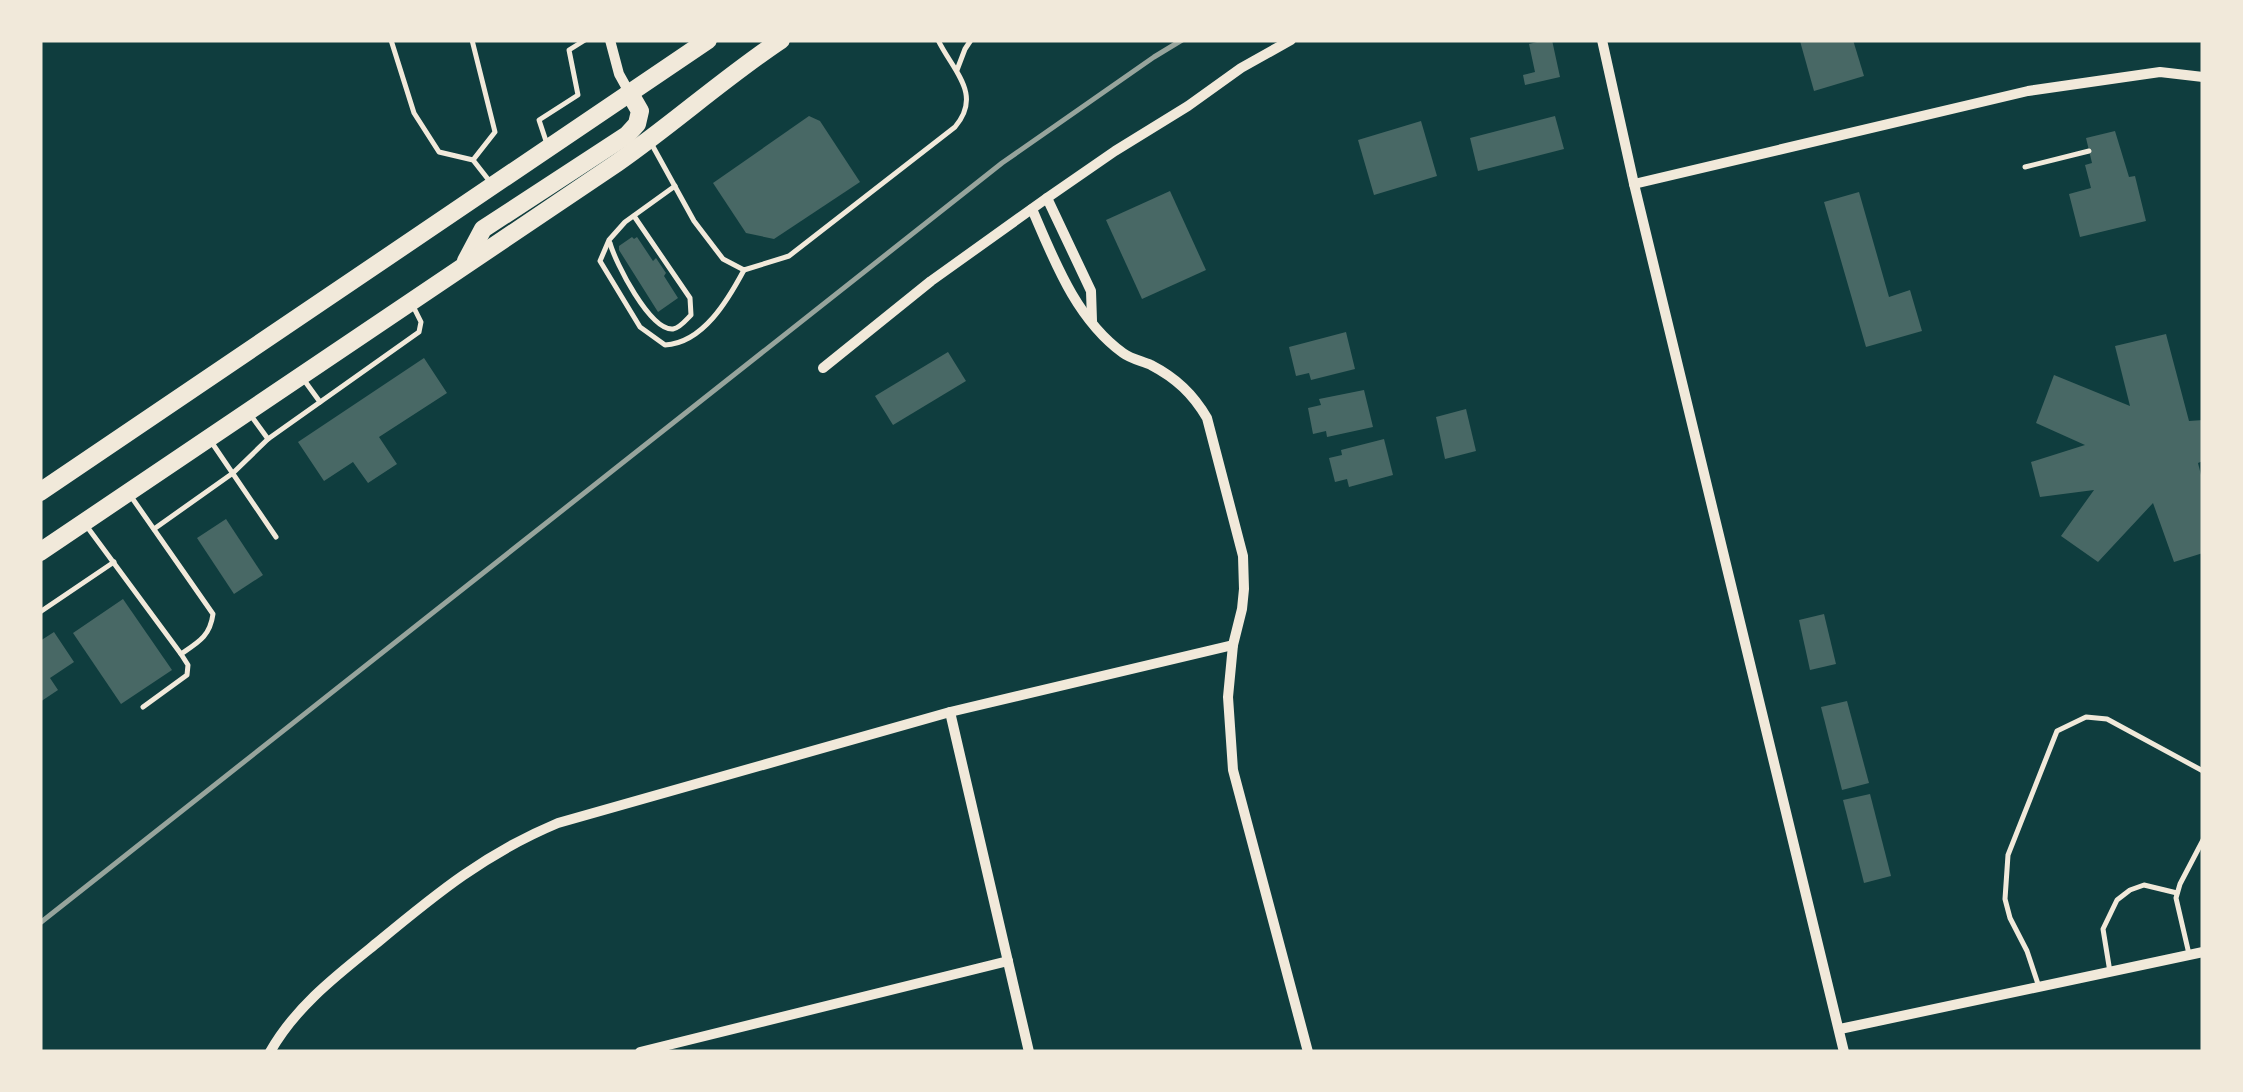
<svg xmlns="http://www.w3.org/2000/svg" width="2243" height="1092" viewBox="0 0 2243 1092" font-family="'Titillium Web',sans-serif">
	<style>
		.building { fill: #486865 }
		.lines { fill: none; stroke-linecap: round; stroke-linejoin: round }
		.service { stroke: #f1e9da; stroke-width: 5 }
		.minor { stroke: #f1e9da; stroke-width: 10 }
		.primary { stroke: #f1e9da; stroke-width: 18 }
		.rail { stroke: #97a49c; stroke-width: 5 }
	</style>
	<rect width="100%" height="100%" fill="#0f3d3e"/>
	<!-- building -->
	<g class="building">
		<path d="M1545,40H1552L1560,77L1525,85L1523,75L1535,72L1529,44Z"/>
		<path d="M1802,40H1853L1864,76L1814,91L1800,41Z"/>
		<path d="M809,116L820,121L860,182L774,239L746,233L713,183Z"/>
		<path d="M1555,116L1564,149L1478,171L1470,138Z"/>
		<path d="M1421,121L1437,176L1374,195L1358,140Z"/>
		<path d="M2115,131L2129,177L2135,176L2146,221L2080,237L2069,194L2091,188L2085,165L2092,163L2086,138Z"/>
		<path d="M1170,191L1206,270L1142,299L1106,220Z"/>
		<path d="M1859,192L1889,297L1910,290L1922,331L1866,347L1824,202Z"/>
		<path d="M632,237L634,239L637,237L653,261L656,258L666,273L664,276L678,298L658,312L619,250V246Z"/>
		<path d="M1346,332L1355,369L1311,380L1309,373L1296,376L1289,347Z"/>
		<path d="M2166,334L2189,421L2203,420V461L2198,463L2203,483V553L2174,562L2153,503L2098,562L2061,536L2094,490L2040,497L2031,462L2085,445L2036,423L2054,375L2130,406L2115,346Z"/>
		<path d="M948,352L966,381L893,425L875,396Z"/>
		<path d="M424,358L447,393L379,437L397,464L368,483L353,462L324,481L298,442Z"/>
		<path d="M1364,390L1373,427L1327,437L1326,431L1313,434L1308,408L1321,405L1319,399Z"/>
		<path d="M1466,409L1476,451L1445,459L1436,417Z"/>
		<path d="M1384,439L1393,475L1349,487L1347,479L1335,482L1329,458L1342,455L1341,450Z"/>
		<path d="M226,519L263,575L234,594L197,538Z"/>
		<path d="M123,599L172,670L121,704L73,633Z"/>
		<path d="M1824,614L1836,664L1810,670L1799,620Z"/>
		<path d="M54,632L74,662L50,678L58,690L40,702V641Z"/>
		<path d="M1847,701L1869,783L1842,790L1821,707Z"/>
		<path d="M1870,794L1891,876L1864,883L1843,800Z"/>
	</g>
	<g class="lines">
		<!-- service -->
		<g class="service">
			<path d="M391,40L414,113L439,152L473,160L491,183"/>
			<path d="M472,40L495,132L473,160"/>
			<path d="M957,70L965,49L971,40"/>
			<path d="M651,143L694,221L723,259L744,270L789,256L955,127C983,94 953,71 938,40"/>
			<path d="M547,144L539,120L578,95L569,50L585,40"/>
			<path d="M2025,167L2089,151"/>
			<path d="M675,186L625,222L609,240L600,261L640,327L665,345C703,343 728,300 744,270"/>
			<path d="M610,243C615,262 650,331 673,329C680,328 686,320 691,315L690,298L634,216"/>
			<path d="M304,380L320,402"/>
			<path d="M252,417L268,439"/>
			<path d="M210,440L276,537"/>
			<path d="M130,495L213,614C210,636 199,642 181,654L188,665L187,675L143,707"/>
			<path d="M88,528L181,654"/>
			<path d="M154,529L233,473L268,439L419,332L421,322L412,304"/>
			<path d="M40,612L114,562"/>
			<path d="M2189,954L2176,898L2180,884L2203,840"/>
			<path d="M2110,972L2103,929L2117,900L2130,890L2144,885L2177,893"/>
			<path d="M2038,984L2027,951L2010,918L2005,899L2008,855L2057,731L2086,717L2107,719L2203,771"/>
		</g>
		<!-- minor -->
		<g class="minor">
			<path d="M610,40L619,74L629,92"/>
			<path d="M1602,40L1634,184L1844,1052"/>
			<path d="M1634,184L2028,91L2160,72L2203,77"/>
			<path d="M1047,198L1091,291L1092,321"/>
			<path d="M1032,209C1054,260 1076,319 1123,353C1131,359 1142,361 1151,365C1176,378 1193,394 1207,418L1243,556L1244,589L1242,609L1233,645L1228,697L1233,770L1308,1052"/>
			<path d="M823,368L931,281L1047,198L1115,151L1188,106L1241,68L1291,40"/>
			<path d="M950,712L1029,1052"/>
			<path d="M1840,1029L2203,952"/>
			<path d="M270,1052C296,1006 337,975 378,942C437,893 486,853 558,823L950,712L1233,645"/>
			<path d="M640,1052L1008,961"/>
		</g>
		<!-- primary -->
		<g class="primary">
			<path d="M466,261L483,229L627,135L637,124L640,111L629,92"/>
			<path d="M40,492L708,40"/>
			<path d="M40,552L617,163C673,124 724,78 781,40"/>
		</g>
		<!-- rail -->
		<path class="rail" d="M40,923L1002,163L1154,57L1182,40"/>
	</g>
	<!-- border -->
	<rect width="2243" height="1092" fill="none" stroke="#f1e9da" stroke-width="85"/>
</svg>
